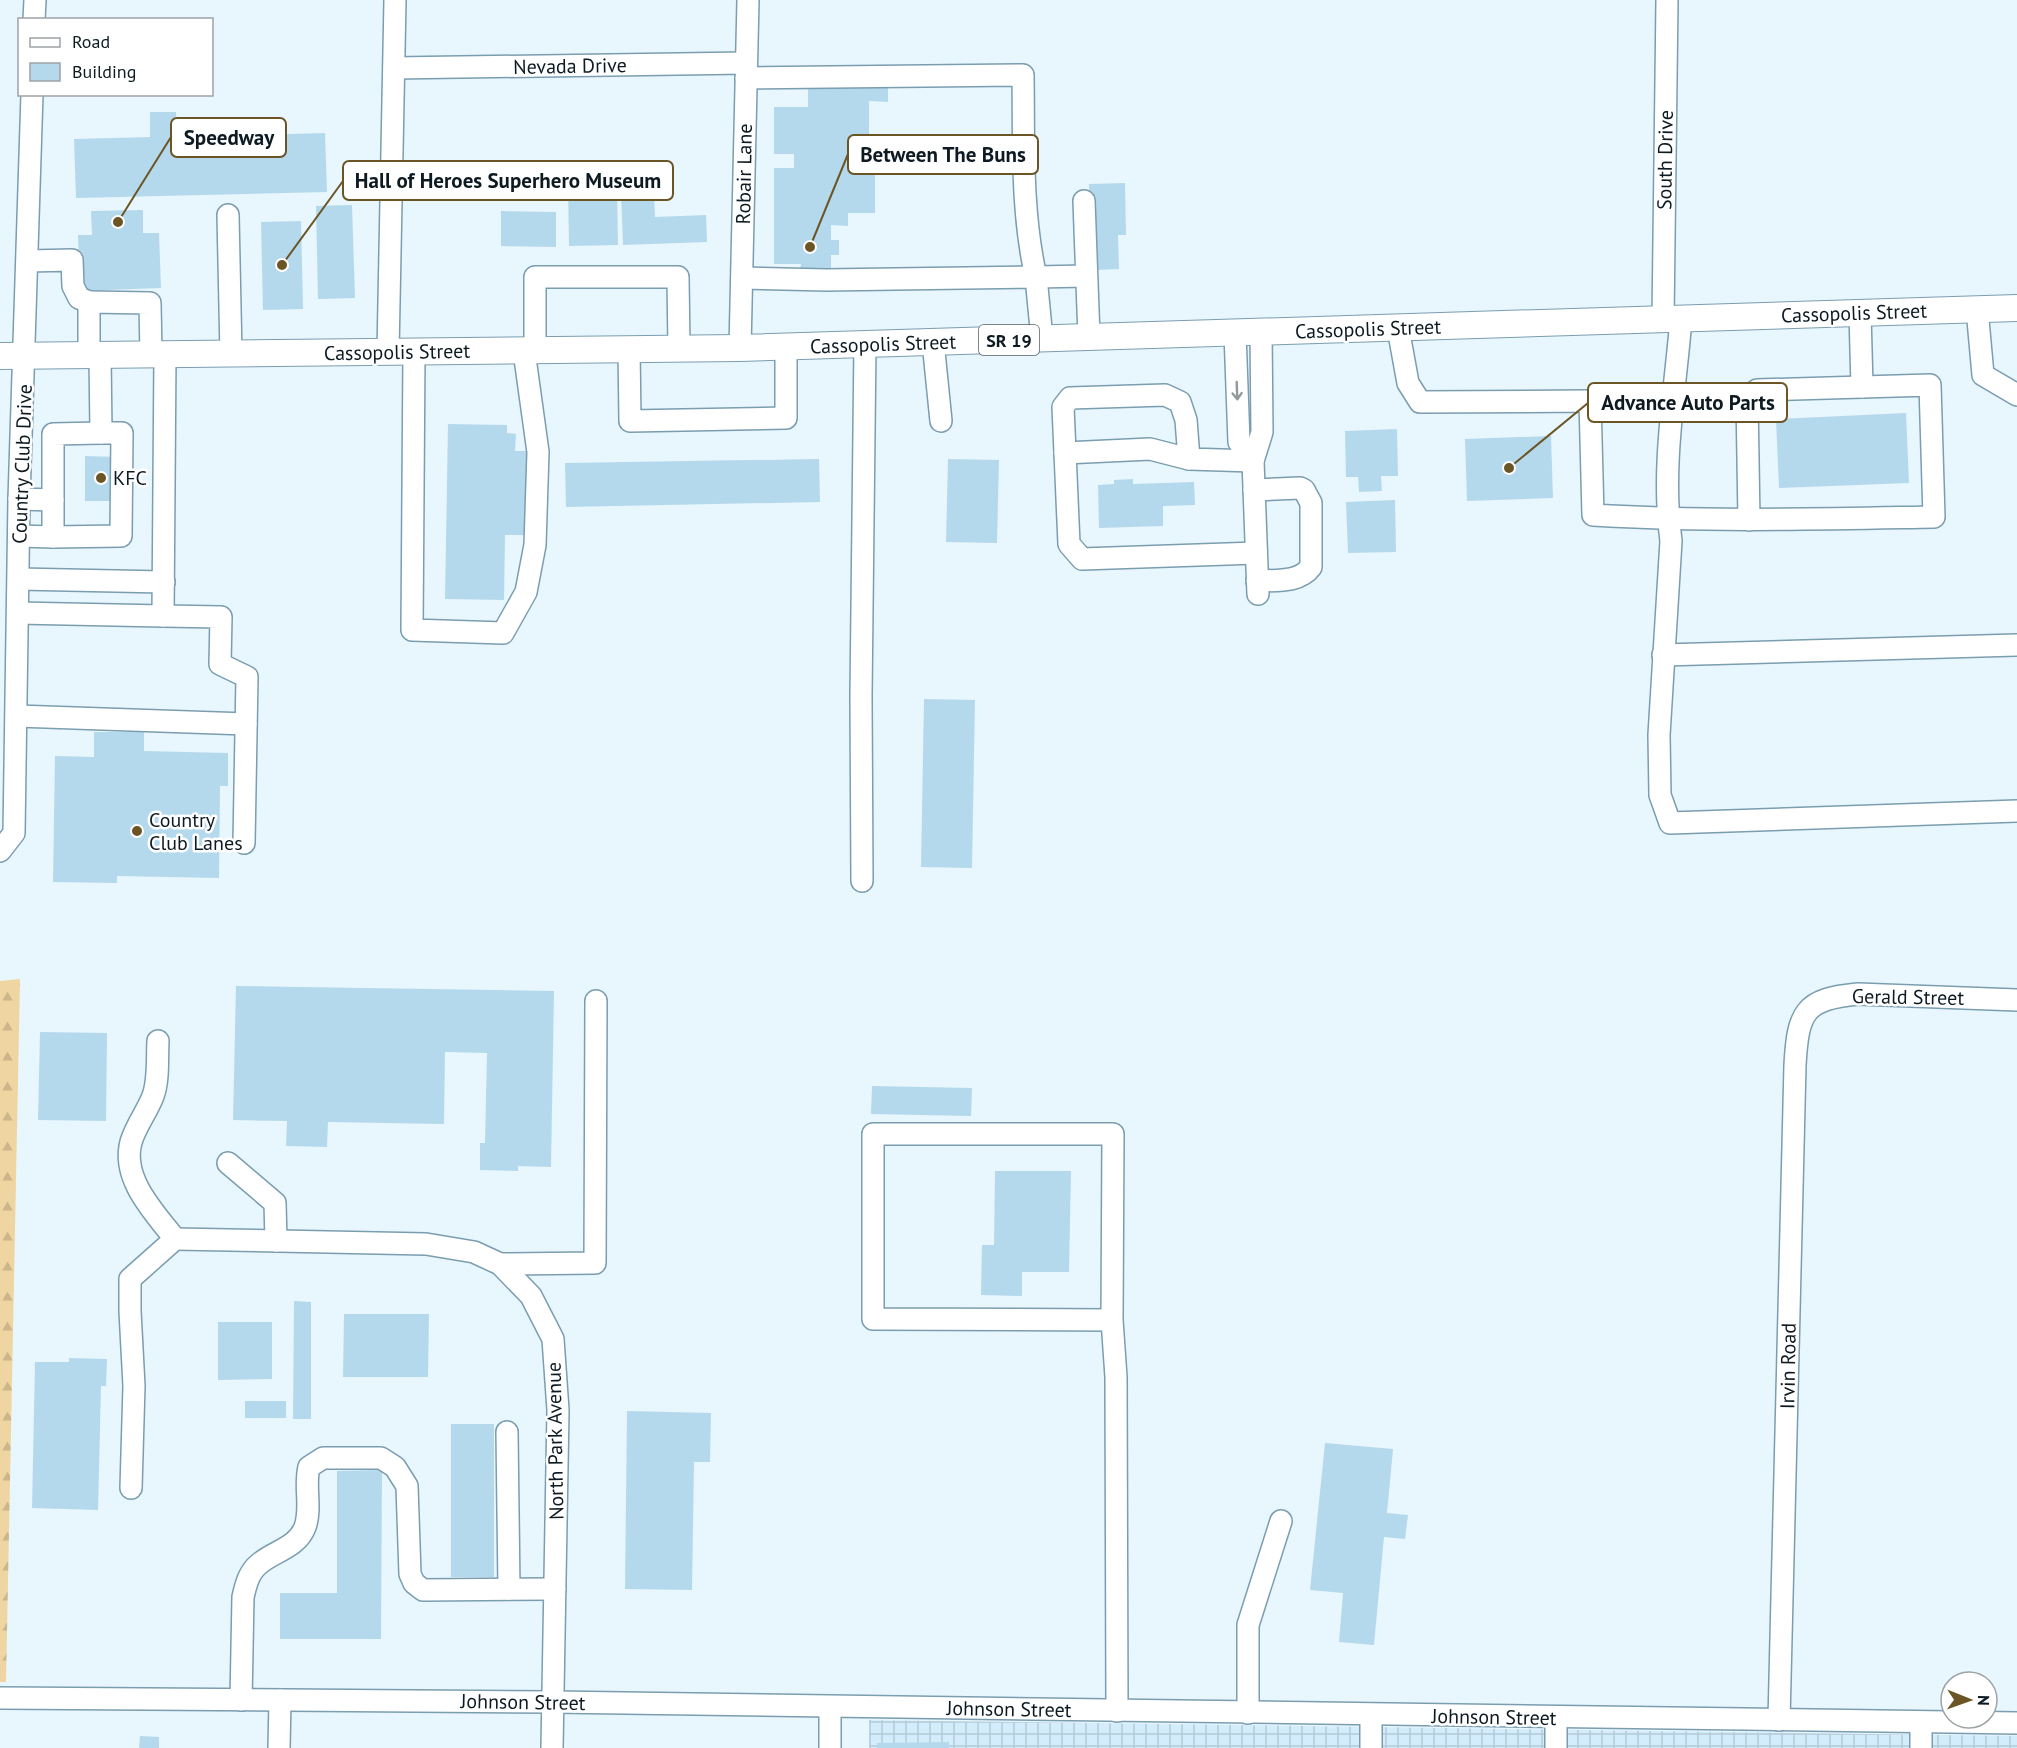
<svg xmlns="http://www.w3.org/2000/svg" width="2017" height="1748" viewBox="0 0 2017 1748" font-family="'PT Sans',sans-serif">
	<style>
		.industrial { fill: url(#industrial-grid) }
		.forest { fill: url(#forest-firs) }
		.building { fill: #b5d9ec }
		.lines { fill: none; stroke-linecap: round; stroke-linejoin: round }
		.minor-casing { stroke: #7b9db0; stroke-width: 24 }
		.major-casing { stroke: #7b9db0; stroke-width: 28 }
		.minor { stroke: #fff; stroke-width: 21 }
		.major { stroke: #fff; stroke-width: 26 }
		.oneway { stroke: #92989b }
		.poi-dot { fill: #6b5525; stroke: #fff; stroke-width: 2 }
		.labels { text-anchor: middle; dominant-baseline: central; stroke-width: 5; stroke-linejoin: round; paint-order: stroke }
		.shield { fill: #fff; stroke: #565f64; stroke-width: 1.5 }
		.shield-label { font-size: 18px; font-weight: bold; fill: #0d1a21 }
		.street-label { font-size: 20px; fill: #0d1a21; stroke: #fff }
		.poi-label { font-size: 20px; fill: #0d1a21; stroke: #fff; text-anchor: start }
		.leader { fill: none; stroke: #6b5525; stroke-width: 2 }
		.callout-dot { fill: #6b5525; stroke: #fff; stroke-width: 2 }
		.callout { fill: #fff; stroke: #6b5525; stroke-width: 2 }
		.callout-label { font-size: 21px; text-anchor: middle; font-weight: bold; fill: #0d1a21 }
	</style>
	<defs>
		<pattern id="industrial-grid" width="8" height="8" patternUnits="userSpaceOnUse" patternTransform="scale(1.5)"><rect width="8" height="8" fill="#d3edfc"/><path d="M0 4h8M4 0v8" fill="none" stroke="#b4cbd8"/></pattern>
		<pattern id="forest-firs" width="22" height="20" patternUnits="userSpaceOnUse" patternTransform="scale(1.5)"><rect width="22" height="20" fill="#efd5a1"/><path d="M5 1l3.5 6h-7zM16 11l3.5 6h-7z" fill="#ccb68a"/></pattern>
	</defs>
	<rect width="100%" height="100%" fill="#e8f6fe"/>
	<!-- industrial -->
	<path class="industrial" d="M869,1720L2017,1736V1748H869Z"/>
	<!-- forest -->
	<path class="forest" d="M20,979L6,1682H0V981Z"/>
	<!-- building -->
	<g class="building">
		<path d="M808,82H888V102L869,101V157H865V168H875V213H848V226L831,225V240H839V255H831V270H800L801,264H774V168H794V154H774V107H808Z"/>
		<path d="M150,112H176L177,137L325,133L327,192L76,198L74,139L150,137Z"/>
		<path d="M1125,183L1126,235H1118L1119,269L1096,270L1091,236L1089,184Z"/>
		<path d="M617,185L618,245L569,246L568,186Z"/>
		<path d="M654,193L655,217L706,215L707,242L623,245L621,194Z"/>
		<path d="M352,205L355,298L318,299L316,206Z"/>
		<path d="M143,210V233H159L161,288L80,291L78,235H92L91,211Z"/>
		<path d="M501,211L556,212V247L501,246Z"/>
		<path d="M301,221L303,309L263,310L261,222Z"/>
		<path d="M1906,413L1909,483L1779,488L1776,419Z"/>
		<path d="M448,424L507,425V433L516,434L515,451H531L530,535H505L504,600L445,599Z"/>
		<path d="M1397,429L1398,476H1381L1382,491L1359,492L1358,477H1346L1345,431Z"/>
		<path d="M1551,436L1553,498L1467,501L1465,439Z"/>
		<path d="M85,456L117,457L116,501H85Z"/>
		<path d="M819,459L820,502L566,507L565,463Z"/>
		<path d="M948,459L999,460L997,543L946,542Z"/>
		<path d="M1133,479V484L1194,482L1195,505L1163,506V526L1099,528L1098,485L1114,484V480Z"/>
		<path d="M1395,500L1396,552L1348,553L1346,502Z"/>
		<path d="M924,699L975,700L972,868L921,867Z"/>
		<path d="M94,732H144V751L228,753V786H220L219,878L117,876V883L53,882L55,756L94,757Z"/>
		<path d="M236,986L554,991L551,1167L518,1166V1171L480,1170V1143H485L487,1053L445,1052L444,1124L328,1122L327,1147L286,1146L287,1121L233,1120Z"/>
		<path d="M40,1032L107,1033L106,1121L38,1120Z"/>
		<path d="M872,1086L972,1088L971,1116L871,1114Z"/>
		<path d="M995,1171H1071L1069,1272H1022V1296L981,1295L982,1245H994Z"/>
		<path d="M294,1301L311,1302V1419H293Z"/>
		<path d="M344,1314H429L428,1377H343Z"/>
		<path d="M218,1322H272V1379L218,1380Z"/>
		<path d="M69,1358L107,1359L106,1386H101L98,1510L32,1508L35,1362H69Z"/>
		<rect x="245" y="1401" width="41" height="17"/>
		<path d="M627,1411L711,1413L710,1462H694L692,1590L625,1589Z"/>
		<rect x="451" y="1424" width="43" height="153"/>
		<path d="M1325,1443L1393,1449L1387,1513L1408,1515L1405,1539L1384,1537L1374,1645L1339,1642L1343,1593L1310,1590Z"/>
		<path d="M382,1470L381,1639H280V1593H337V1471Z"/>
		<path d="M140,1736L159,1737V1748H139Z"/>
		<path d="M949,1742V1748H877V1743Z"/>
	</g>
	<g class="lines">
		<defs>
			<g id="minor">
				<path d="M34,20L35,0"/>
				<path d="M394,68L746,63"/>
				<path d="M746,78L1023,75C1024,143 1021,211 1036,277L1086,276"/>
				<path d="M1084,201L1089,337"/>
				<path d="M228,215L231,354"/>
				<path d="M28,261L72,260L73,286L79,298L89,302"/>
				<path d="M742,278L826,280L1036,277L1042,339"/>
				<path d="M1977,309L1983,375L2017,395"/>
				<path d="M1860,313L1862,387"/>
				<path d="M1681,319C1675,393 1661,468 1671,541L1659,735L1660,795L1670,823L2017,811"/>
				<path d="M1663,320L1667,0"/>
				<path d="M1398,328L1408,383L1420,402L1590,401L1593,515C1707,522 1820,519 1934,517L1930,385L1757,390L1747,399L1749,520"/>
				<path d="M1235,333L1239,442L1253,461"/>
				<path d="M933,342L941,421"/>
				<path d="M740,348L748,0"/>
				<path d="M629,349L630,421L786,418V347"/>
				<path d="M535,351V277H678L679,349"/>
				<path d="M388,352L395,0"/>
				<path d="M414,352L412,630L503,633L526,592L535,545L538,452L524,351"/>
				<path d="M89,355V302L150,303L151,354"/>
				<path d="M1065,453L1150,449L1189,459"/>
				<path d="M1253,461L1189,459L1186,420L1180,402L1165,395L1070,398L1063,407L1069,544L1082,559L1256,553"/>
				<path d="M1254,490L1300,488L1304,490L1311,503V567C1299,583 1276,580 1257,581"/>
				<path d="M19,499L53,500V434L101,433L100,355"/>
				<path d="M19,536L53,537V500"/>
				<path d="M53,537L121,536L122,433H101"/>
				<path d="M19,579L164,582"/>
				<path d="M1258,594L1253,461L1262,432L1261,332"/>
				<path d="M18,613L163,616L165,354"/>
				<path d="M163,616L221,617L220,664L247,677L244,843"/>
				<path d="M1663,655L2017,645"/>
				<path d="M17,716L246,724"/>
				<path d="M0,851L14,833L19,499L32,94"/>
				<path d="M862,881L861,696L865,344"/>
				<path d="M158,1041C157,1058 159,1080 153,1096C147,1112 136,1125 131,1142C121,1179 155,1213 175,1239"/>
				<path d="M228,1163L275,1203L276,1241"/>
				<path d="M175,1239L426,1244L474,1252L500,1264L531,1296L553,1339L558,1410L552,1748"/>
				<path d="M500,1264L595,1263L596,1001"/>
				<path d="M1112,1320L873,1319V1134H1113L1112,1320L1116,1377L1117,1711"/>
				<path d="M507,1432L509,1589"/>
				<path d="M131,1488L134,1386L130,1311V1279L175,1239"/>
				<path d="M0,1698L553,1702L2017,1723"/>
				<path d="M241,1700L243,1597C246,1584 249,1572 259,1564C274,1551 297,1548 305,1527C312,1508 304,1486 309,1467L323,1458H381L395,1467L407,1486L410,1574L414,1583L423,1590L555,1589"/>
				<path d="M830,1707V1748"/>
				<path d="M1248,1713V1625L1281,1521"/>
				<path d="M1779,1720L1795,1065C1798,1012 1804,999 1858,994L2017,1000"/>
				<path d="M1921,1722V1748"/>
				<path d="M279,1748L280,1700"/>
				<path d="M1371,1748V1715"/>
				<path d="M1556,1748V1717"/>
			</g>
			<path id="major" d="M0,356L740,348L2017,308"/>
		</defs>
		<!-- minor casing -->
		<use href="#minor" class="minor-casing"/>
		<!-- major casing -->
		<use href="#major" class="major-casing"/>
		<!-- minor -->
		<use href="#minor" class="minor"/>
		<!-- major -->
		<use href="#major" class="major"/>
	</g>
	<!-- one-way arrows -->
	<defs><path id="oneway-shaft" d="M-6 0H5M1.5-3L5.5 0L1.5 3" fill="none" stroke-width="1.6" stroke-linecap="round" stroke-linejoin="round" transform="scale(1.5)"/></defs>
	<use class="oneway" href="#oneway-shaft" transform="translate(1237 391) rotate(88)"/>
	<!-- markers -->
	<g class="poi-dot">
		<circle cx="101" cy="478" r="6"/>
		<circle cx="137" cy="831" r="6"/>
	</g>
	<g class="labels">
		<!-- shield labels -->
		<rect class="shield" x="979" y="325" width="60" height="30" rx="4.5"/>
		<g class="shield-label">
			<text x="1009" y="340">SR 19</text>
		</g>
		<!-- street labels -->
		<g class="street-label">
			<text transform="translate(570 66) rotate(-1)">Nevada Drive</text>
			<text transform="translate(1665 160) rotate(-89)">South Drive</text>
			<text transform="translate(744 174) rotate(-89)">Robair Lane</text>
			<text transform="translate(1854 313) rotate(-2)">Cassopolis Street</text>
			<text transform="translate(1368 329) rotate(-2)">Cassopolis Street</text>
			<text transform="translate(883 344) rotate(-2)">Cassopolis Street</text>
			<text transform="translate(397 352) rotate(-1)">Cassopolis Street</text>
			<text transform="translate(22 464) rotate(-88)">Country Club Drive</text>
			<text transform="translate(1908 997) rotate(1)">Gerald Street</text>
			<text transform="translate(1788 1366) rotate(-89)">Irvin Road</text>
			<text transform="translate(555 1441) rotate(-91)">North Park Avenue</text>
			<text transform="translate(523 1702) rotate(1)">Johnson Street</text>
			<text transform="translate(1009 1709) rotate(1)">Johnson Street</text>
			<text transform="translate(1494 1717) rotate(1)">Johnson Street</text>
		</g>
		<!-- poi labels -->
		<g class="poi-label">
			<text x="113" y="478">KFC</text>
			<text x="149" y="820">Country<tspan x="149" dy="23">Club Lanes</tspan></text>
		</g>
	</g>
	<!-- callouts -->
	<path class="leader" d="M118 222L171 137M810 247L848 154M282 265L343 181M1509 468L1588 403"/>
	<g class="callout-dot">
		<circle cx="118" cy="222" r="6"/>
		<circle cx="810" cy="247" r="6"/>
		<circle cx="282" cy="265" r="6"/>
		<circle cx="1509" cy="468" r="6"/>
	</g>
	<g class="callout">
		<rect x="171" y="118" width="115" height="39" rx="6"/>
		<rect x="848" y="135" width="190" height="39" rx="6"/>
		<rect x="343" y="161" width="330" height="39" rx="6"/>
		<rect x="1588" y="383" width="199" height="39" rx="6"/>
	</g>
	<g class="callout-label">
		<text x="229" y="145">Speedway</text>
		<text x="943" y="162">Between The Buns</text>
		<text x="508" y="188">Hall of Heroes Superhero Museum</text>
		<text x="1688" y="410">Advance Auto Parts</text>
	</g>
	<!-- legend -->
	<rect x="18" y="18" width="195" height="78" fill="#ffffff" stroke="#9ea3a6" stroke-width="1.5"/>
	<rect x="30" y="38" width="30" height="9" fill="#ffffff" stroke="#9ea3a6" stroke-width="1.5"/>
	<text x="72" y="48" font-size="18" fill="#0d1a21">Road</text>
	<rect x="30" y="63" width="30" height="18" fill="#b5d9ec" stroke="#9ea3a6" stroke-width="1.5"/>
	<text x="72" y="78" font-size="18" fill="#0d1a21">Building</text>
	<!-- north arrow -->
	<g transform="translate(1969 1700) rotate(91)"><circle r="28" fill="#ffffff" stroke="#9ea3a6" stroke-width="1.5"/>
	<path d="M0-4.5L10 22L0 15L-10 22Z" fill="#6b5525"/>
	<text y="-9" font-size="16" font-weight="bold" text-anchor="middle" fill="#0d1a21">N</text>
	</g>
</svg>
